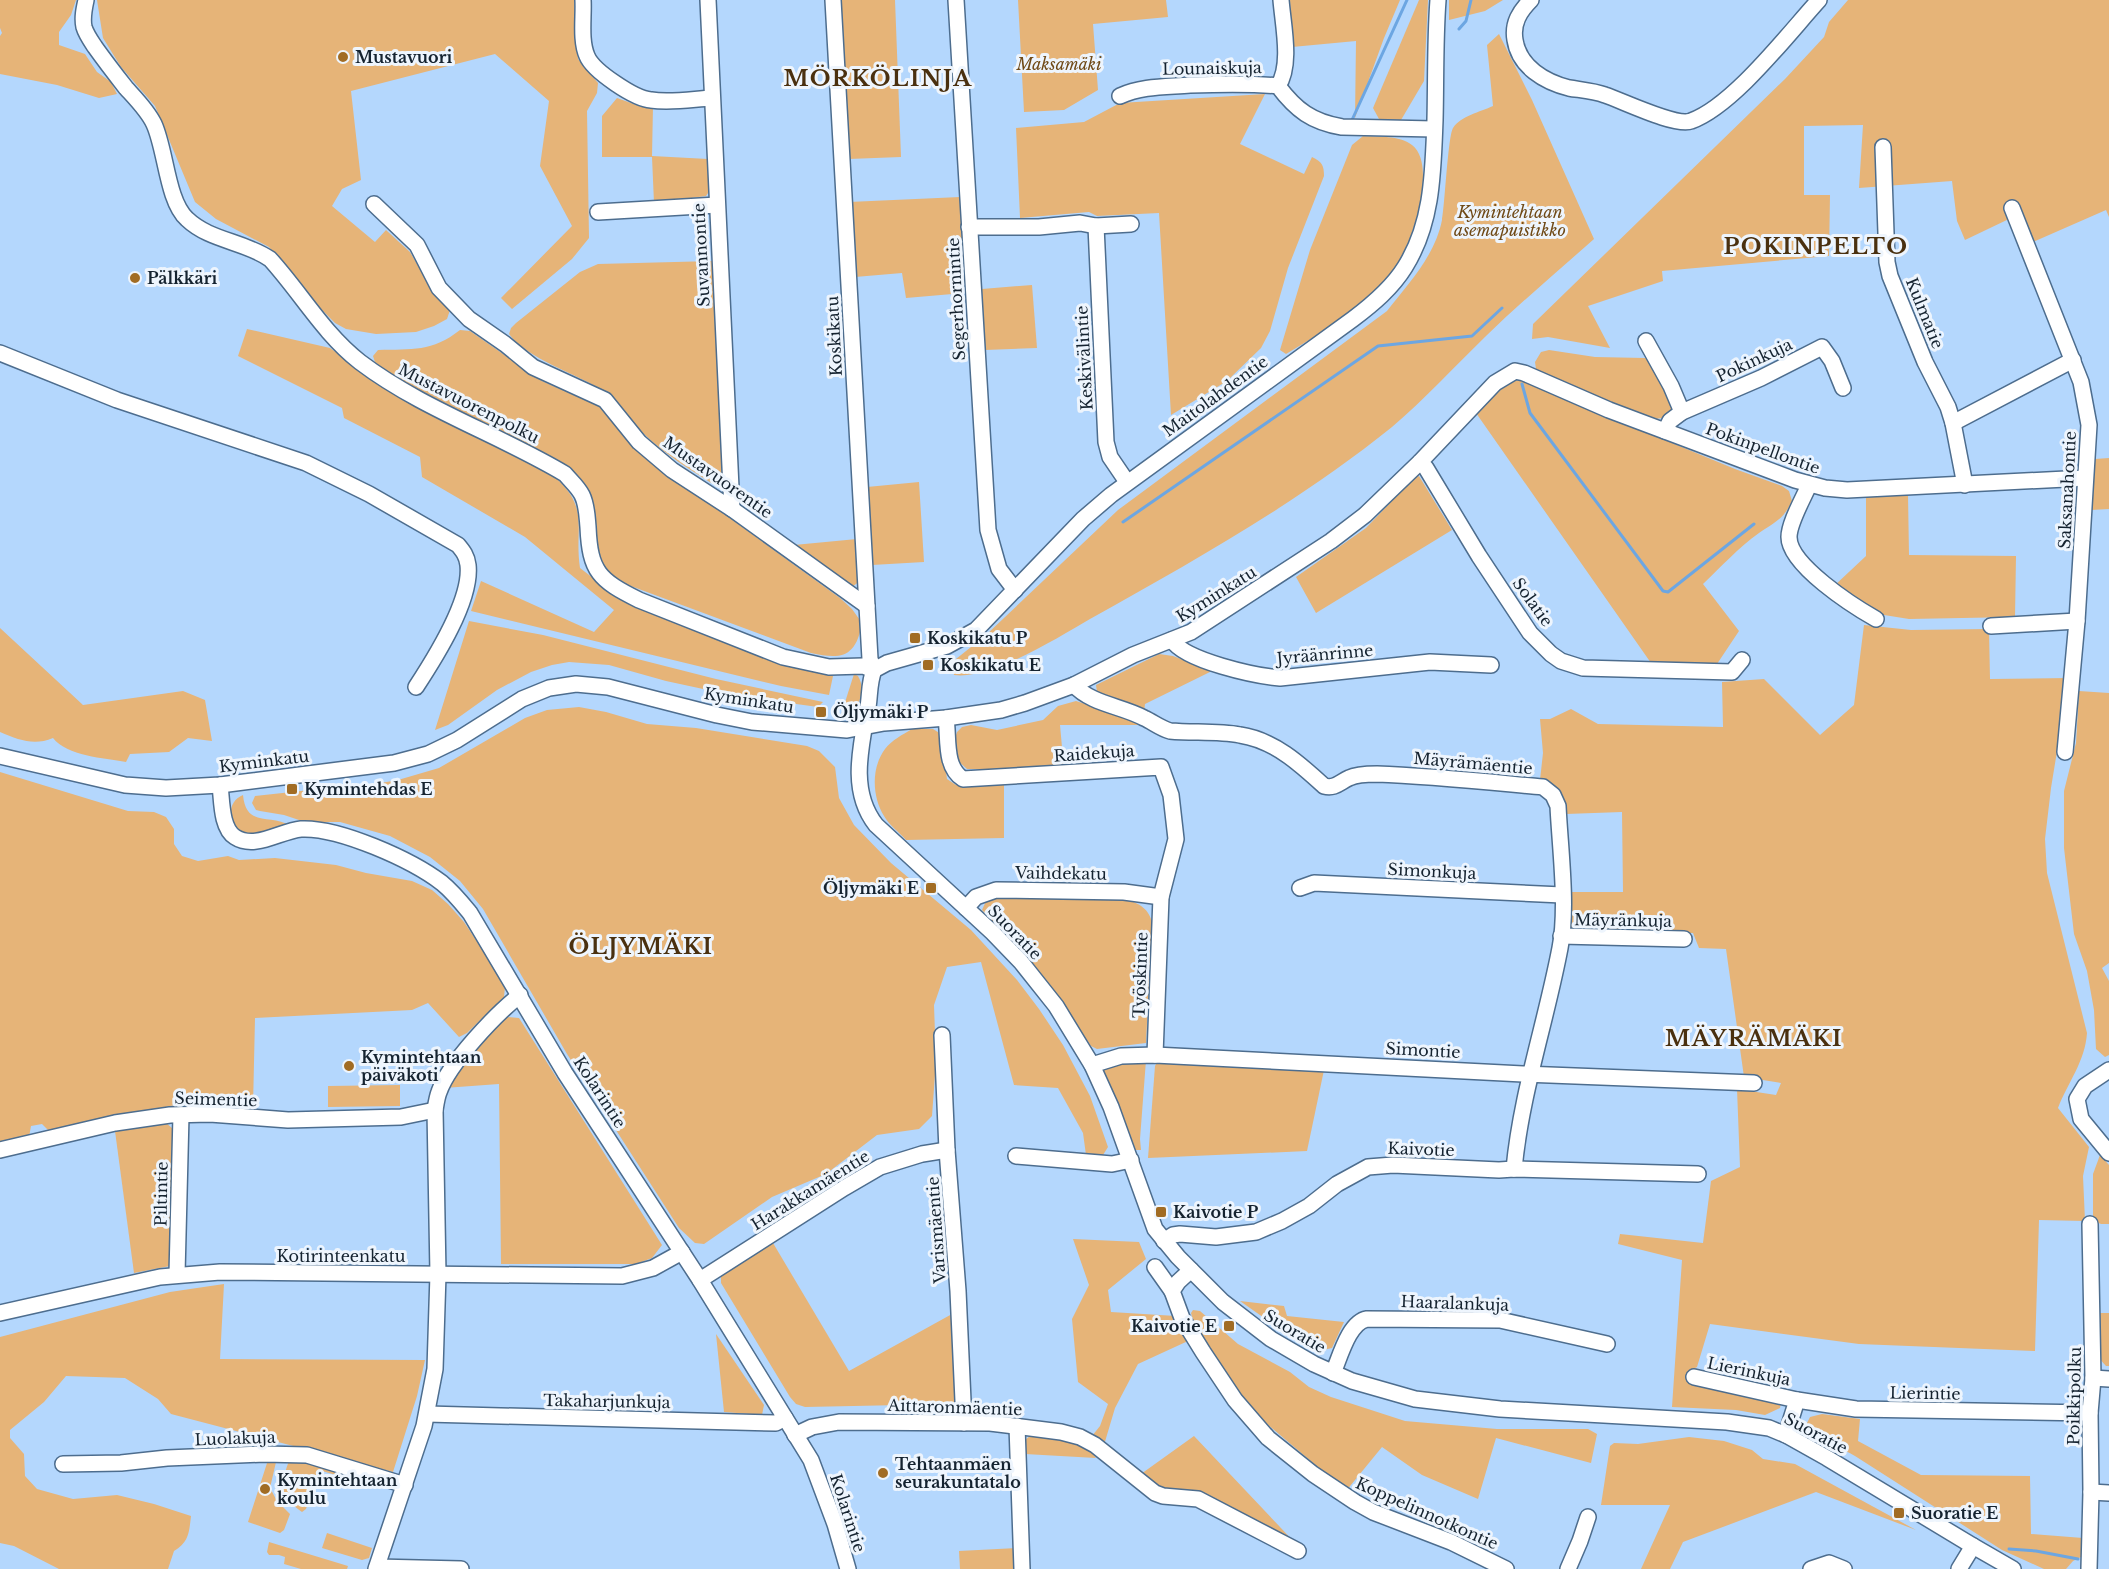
<svg xmlns="http://www.w3.org/2000/svg" width="2109" height="1569" viewBox="0 0 2109 1569" font-family="'Libre Baskerville',serif">
	<style>
		.green { fill: #e6b478 }
		.lines { fill: none; stroke-linecap: round; stroke-linejoin: round }
		.stream { stroke: #6ca6e2; stroke-width: 3 }
		.minor-casing { stroke: #4d6d8e; stroke-width: 18 }
		.minor { stroke: #fff; stroke-width: 15 }
		.poi-dot { fill: #a16c24; stroke: #eef5fd; stroke-width: 2 }
		.labels { text-anchor: middle; dominant-baseline: central; stroke-width: 6; stroke-linejoin: round; paint-order: stroke }
		.poi-label { font-size: 16px; font-weight: bold; fill: #152330; stroke: #eef5fd; text-anchor: start }
		.park-label { font-size: 16px; font-style: italic; fill: #6f4916; stroke: #eef5fd }
		.street-label { font-size: 16px; fill: #152330; stroke: #eef5fd }
		.district-label { font-size: 22px; font-weight: bold; letter-spacing: 1.5px; fill: #4a300f; stroke: #eef5fd }
	</style>
	<rect width="100%" height="100%" fill="#b4d7fd"/>
	<!-- green -->
	<g class="green">
		<path d="M0,0H76L71,15L59,32V45L85,54L97,72L111,82L117,94L99,98L57,85L0,74V36L2,33L0,28Z"/>
		<path d="M97,0H574L578,59L598,83L597,93L587,111L589,238L572,259L512,309L501,298L572,226L540,166L549,101L495,54L351,91L361,180L342,189L332,206L375,242L386,230L410,252L431,288L450,310L447,319L434,326L416,332L376,334L346,329L335,323L317,305L269,247L216,219L195,202L155,106L121,67L103,38Z"/>
		<path d="M841,0H895L901,157L849,159Z"/>
		<path d="M1018,0H1166L1168,17L1093,24L1098,90L1064,110L1024,112Z"/>
		<path d="M1290,0H1400L1384,38L1355,118L1356,41L1292,47Z"/>
		<path d="M1419,0H1428L1424,81L1401,120L1379,119L1373,108Z"/>
		<path d="M1449,0H1503L1485,11L1449,20Z"/>
		<path d="M1848,0H2109V217L2106,210L2033,242L2011,218L1965,240L1957,221L1952,181L1859,188L1863,125L1804,126V195H1830L1829,256L1662,271L1663,281L1588,306L1610,348L1548,337L1532,339L1533,324L1785,79L1824,37L1829,22Z"/>
		<path d="M1499,34L1532,100L1594,239C1558,271 1521,302 1486,336C1455,366 1425,399 1392,427C1299,502 1194,561 1090,619C1057,638 991,680 954,675L951,663L986,635L1118,510L1387,311C1408,284 1435,256 1442,220C1445,204 1448,136 1453,128C1461,116 1480,112 1493,106L1487,45Z"/>
		<path d="M1265,94L1240,144L1304,174L1312,157C1322,162 1324,165 1324,176L1288,268L1270,331L1261,348L1227,381L1171,415L1159,213L1097,216L1089,212L1020,218L1016,128L1084,122L1120,103Z"/>
		<path d="M617,98L642,107L653,106L652,156L708,159L710,190L706,196L654,203L652,157H602V116Z"/>
		<path d="M1363,136C1378,137 1399,135 1412,145C1436,163 1415,232 1403,254C1397,267 1387,280 1376,291C1350,317 1317,335 1286,354L1280,350L1310,250L1352,145Z"/>
		<path d="M960,197L964,293L906,298L902,273L855,277L849,202Z"/>
		<path d="M713,261L722,478L713,484C689,469 666,455 645,435C631,422 621,401 604,391C577,374 527,359 509,334L511,328L516,323L580,272L598,264Z"/>
		<path d="M1032,285L1037,348L985,350L982,289Z"/>
		<path d="M247,329L330,348L380,383L556,478C590,509 574,528 580,568L624,602L797,668L833,676L829,695L781,686L471,611L481,581L594,632L614,610L525,537L422,477L420,457L344,418L342,408L238,356Z"/>
		<path d="M460,330L470,331L542,381L603,408L643,455L840,598L852,609L862,623C856,657 842,660 811,653L628,585C619,579 608,573 602,565C589,545 601,515 588,493C579,477 562,466 547,455L390,375L375,362L373,356L378,350C412,349 432,352 460,330Z"/>
		<path d="M1549,350L1595,357L1645,358L1651,362L1674,409C1666,418 1661,419 1650,419L1545,375L1536,369L1535,362L1541,352Z"/>
		<path d="M1520,380L1735,469L1782,486L1789,491L1792,501C1783,520 1775,522 1759,533C1739,547 1721,567 1703,584L1739,631L1715,667L1651,663L1476,413L1509,382Z"/>
		<path d="M2109,458V509L2091,510L2095,459Z"/>
		<path d="M1419,476L1452,530L1316,613L1296,577L1366,528L1415,477Z"/>
		<path d="M919,482L924,562L872,565L867,487Z"/>
		<path d="M1908,495L1909,555L2016,556L2015,617L1909,619L1884,615L1863,607L1834,586L1866,556V496Z"/>
		<path d="M857,539L860,581L852,587L794,545Z"/>
		<path d="M469,621L543,635L716,679L823,702L818,707L731,695L666,681L609,665L569,662L552,665L531,672L497,690L448,725L435,730Z"/>
		<path d="M1864,625L1911,630L1989,629L1990,679L2069,678L2051,788L2045,839L2047,873L2087,1033C2085,1062 2068,1082 2058,1108L2089,1147L2083,1176L2085,1221L2039,1220L2035,1351L1859,1344L1710,1324L1697,1367L1695,1368L1702,1371V1383L1781,1403L1780,1408L1765,1415L1736,1410L1672,1407L1682,1260L1618,1244L1620,1234L1703,1243L1711,1181L1740,1167L1737,1089L1776,1095L1781,1083L1744,1077L1726,949L1699,948L1693,933L1577,930L1568,926L1571,892H1623L1622,812L1566,814C1560,796 1561,785 1540,780L1543,753L1540,719H1550L1571,709L1598,724L1723,727L1722,682L1764,679L1820,735L1854,705Z"/>
		<path d="M0,628L83,705L183,691L205,700L212,741L188,738L169,752L130,754L126,762C104,758 67,756 53,738C34,746 19,740 0,732Z"/>
		<path d="M1159,654L1173,656L1212,671L1145,704L1144,712L1097,692L1096,685Z"/>
		<path d="M854,674L858,676C868,693 857,712 840,718Z"/>
		<path d="M2079,691L2109,693V963L2102,968L2109,981V1055L2105,1057L2096,1049L2094,1010L2087,971L2074,934L2064,848V791L2076,743Z"/>
		<path d="M1076,701L1151,725H1060L1064,769H967L957,760L955,738L957,732L962,727L971,725L997,730L1043,720L1058,706Z"/>
		<path d="M579,707L606,712L647,724L696,728L807,746L819,751L835,767L839,798L854,825L891,863L971,930L1017,980L1039,1009L1063,1045L1090,1096L1108,1147L1103,1155H1086L1083,1133L1058,1088L1014,1085L981,962L947,967L934,1005L936,1061L932,1116L919,1129L877,1135L826,1174L772,1197L704,1244L695,1243L679,1228L567,1054L483,909L460,881L430,857L390,836L340,822H305L284,815L260,811L256,810L252,803L255,796L310,790L334,791L398,780L439,768L525,718L547,710Z"/>
		<path d="M912,729H933L941,734L947,779L956,785L1004,784V838L906,840C899,832 889,825 884,816C872,796 871,768 885,749C892,740 902,735 912,729Z"/>
		<path d="M0,772L128,811L154,812L166,817L174,829V844L182,856L198,861L228,856L239,860L275,858L336,865L366,873L412,881L432,890L448,904L464,922L482,949L505,987L504,997L467,1033L459,1037L428,1003L412,1010L255,1018L253,1107L175,1105L50,1132L42,1124L31,1126L29,1137L0,1143Z"/>
		<path d="M243,795C246,828 270,813 291,826C277,830 261,836 247,835C228,833 224,802 243,795Z"/>
		<path d="M1002,895L1123,899C1137,902 1148,907 1152,922L1146,1043L1097,1049L1091,1046L1040,974L982,910L987,899Z"/>
		<path d="M507,1017L519,1018L662,1245L652,1258L636,1264H501L499,1084L444,1088L450,1077Z"/>
		<path d="M1159,1059L1324,1070L1307,1151L1148,1158L1155,1066Z"/>
		<path d="M1146,1060L1140,1139L1141,1150H1135L1101,1071L1106,1063Z"/>
		<path d="M400,1085V1106L328,1107V1086Z"/>
		<path d="M164,1121L173,1129L170,1266L134,1273L115,1131Z"/>
		<path d="M2100,1155L2109,1165V1224H2101L2094,1221L2093,1215V1174Z"/>
		<path d="M1073,1239L1139,1242L1146,1259L1108,1290L1111,1312L1176,1316L1188,1341L1138,1364L1115,1408L1104,1445L1092,1436L1100,1426L1108,1404L1078,1382L1072,1319L1089,1285Z"/>
		<path d="M773,1243L849,1371L952,1314L955,1402L950,1404L805,1407L796,1404L790,1397L721,1283V1276Z"/>
		<path d="M224,1284L220,1359L425,1360L417,1396L393,1472L171,1414L158,1399L125,1378L66,1376L44,1402L10,1430V1438L24,1454L25,1476L37,1489L73,1499L117,1495L154,1504L191,1516C189,1533 189,1542 174,1551L168,1569H59L14,1546L0,1543V1337L170,1292Z"/>
		<path d="M1240,1301L1284,1306L1287,1316L1344,1322L1332,1348L1319,1351L1298,1342Z"/>
		<path d="M1193,1310L1200,1311L1238,1344L1290,1372L1309,1387L1331,1397L1405,1421L1497,1429H1588L1597,1434L1591,1463L1496,1438L1478,1499L1422,1475L1382,1447L1346,1491L1254,1413L1218,1363L1193,1320L1191,1313Z"/>
		<path d="M2098,1313H2109V1366H2106L2098,1357Z"/>
		<path d="M716,1334L764,1405L762,1415L724,1412Z"/>
		<path d="M1822,1414L1860,1419L1858,1441L1921,1475L2030,1476L2031,1534L2083,1538V1556L2073,1561L2066,1569H2044L2002,1550L1855,1456C1845,1450 1810,1434 1805,1427L1810,1417Z"/>
		<path d="M1030,1436L1056,1437L1085,1444L1096,1458L1025,1454V1440Z"/>
		<path d="M1194,1436L1297,1545L1203,1493C1188,1489 1171,1493 1158,1486C1152,1483 1147,1478 1141,1474Z"/>
		<path d="M1689,1437L1724,1441L1752,1450L1763,1459L1795,1464L1916,1530L1816,1492L1683,1542L1670,1569H1641L1670,1505H1601L1610,1446L1614,1443L1638,1444Z"/>
		<path d="M290,1458L355,1472L352,1480L319,1470L306,1509L302,1512C277,1495 281,1483 290,1458Z"/>
		<path d="M268,1460L276,1462L270,1488L277,1501L290,1514L284,1530L280,1533L248,1522Z"/>
		<path d="M327,1533L372,1548L369,1558L362,1560L322,1548Z"/>
		<path d="M269,1542L348,1566L347,1569H301L284,1564L285,1557L279,1555H269L267,1552Z"/>
		<path d="M1017,1548V1569H960L959,1551Z"/>
	</g>
	<g class="lines">
		<!-- stream -->
		<g class="stream">
			<path d="M1459,29L1466,21L1471,0"/>
			<path d="M1352,120L1407,0"/>
			<path d="M1522,384L1530,413L1663,591L1668,592L1754,524"/>
			<path d="M1123,522L1378,346L1472,336L1502,308"/>
			<path d="M2009,1549L2036,1551L2078,1559"/>
		</g>
		<defs>
			<g id="minor">
				<path d="M86,0C84,9 82,18 84,27C86,34 91,41 95,47C105,61 115,74 126,88C136,99 148,111 154,124C166,150 167,201 187,219C210,241 244,241 270,259C301,293 323,333 360,362C422,409 498,434 565,474C570,480 578,487 582,495C587,505 587,516 588,527C590,572 599,580 639,600L783,657L829,667L863,666L874,670"/>
				<path d="M583,0C584,17 580,40 587,56C593,71 635,99 651,100C671,103 693,99 712,98"/>
				<path d="M708,0L732,509"/>
				<path d="M833,0L867,606L870,659L874,670"/>
				<path d="M956,0L988,530L999,569L1015,590"/>
				<path d="M1438,0C1435,40 1436,80 1435,120C1433,171 1433,222 1405,267C1392,288 1373,304 1353,319L1111,495L1083,519L976,630L947,646L887,663L874,670C869,682 870,695 868,707C861,746 849,791 876,825L993,933L1021,962L1056,1006L1092,1065L1111,1107L1155,1229L1178,1257L1223,1302L1271,1339L1314,1364L1352,1381L1415,1399L1500,1409L1727,1422L1769,1428L1786,1435L1827,1458L1973,1546L2013,1569"/>
				<path d="M1531,0C1520,11 1512,23 1515,40C1519,67 1545,82 1569,88C1581,90 1594,91 1605,95C1623,101 1676,127 1691,121C1733,106 1788,34 1819,0"/>
				<path d="M1278,86C1292,65 1283,25 1281,0"/>
				<path d="M1120,96C1142,86 1166,87 1190,85C1219,84 1249,83 1278,86C1296,110 1312,122 1342,127L1434,129"/>
				<path d="M1883,147L1887,262L1890,276L1925,362L1948,407L1953,423L1965,485"/>
				<path d="M374,204L417,245L439,288L469,319L505,344L533,367L605,400L639,442L672,470L732,509L867,606"/>
				<path d="M2012,208L2081,382L2089,425L2077,621L2065,752"/>
				<path d="M598,212L717,205"/>
				<path d="M1096,226L1106,442L1110,457L1127,482"/>
				<path d="M969,227H1039L1080,223L1096,226L1131,224"/>
				<path d="M1646,341L1671,386L1682,412"/>
				<path d="M0,353L117,400L306,463L369,494L458,545C463,551 467,556 468,565C472,600 435,658 416,687"/>
				<path d="M1953,423L2073,360"/>
				<path d="M1665,431L1670,421L1682,412L1761,378L1822,347L1832,361L1843,388"/>
				<path d="M1420,462L1426,468L1479,556L1530,633L1551,654L1561,661L1583,668L1732,672L1742,660"/>
				<path d="M1809,485C1803,499 1789,523 1789,537C1789,565 1853,606 1876,619"/>
				<path d="M1991,626L2077,621"/>
				<path d="M1172,640C1185,661 1256,676 1280,678L1430,662L1491,665"/>
				<path d="M1074,685C1091,704 1122,706 1144,718C1153,722 1160,728 1170,731C1193,733 1218,731 1240,735C1274,740 1300,764 1324,786C1335,789 1340,782 1349,778C1357,774 1368,774 1377,774C1432,776 1488,782 1543,787L1553,795L1558,806C1560,848 1568,908 1560,948C1546,1022 1521,1094 1514,1169"/>
				<path d="M946,718C949,738 944,767 963,779L1161,767L1171,795L1176,839L1161,897L1155,1055"/>
				<path d="M0,756L125,785L166,788L220,785L394,763L428,754L457,740L522,699L549,688L576,684L608,687L717,715L752,722L847,730L884,723L946,718L1001,710L1025,703L1074,685L1133,655L1191,632L1331,541L1365,515L1420,462L1495,383L1515,371L1524,373L1609,410L1795,480L1825,488L1847,490L2085,478"/>
				<path d="M220,785C222,801 221,828 235,837C255,850 280,831 301,829C339,827 412,860 442,883C453,892 461,902 470,913L565,1073L700,1280L811,1460L835,1524L848,1569"/>
				<path d="M1300,888L1314,883L1562,895"/>
				<path d="M966,908L976,897L996,890L1124,892L1161,897"/>
				<path d="M1561,936L1684,939"/>
				<path d="M942,1035L947,1150L958,1291L964,1423"/>
				<path d="M1092,1065L1121,1056L1155,1055L1523,1074L1754,1083"/>
				<path d="M2109,1070L2085,1086L2077,1099L2081,1119L2109,1153"/>
				<path d="M0,1150L115,1123L170,1115L210,1114L288,1120L401,1117L435,1110"/>
				<path d="M1016,1156L1112,1164L1131,1160"/>
				<path d="M1164,1241L1173,1235L1180,1234L1216,1237L1256,1232L1282,1221L1309,1206L1337,1184L1368,1167L1393,1165L1499,1170L1514,1169L1698,1174"/>
				<path d="M1155,1267L1172,1291"/>
				<path d="M1191,1270L1178,1282L1172,1291L1182,1318L1203,1352L1235,1400L1268,1438L1313,1474L1355,1502L1373,1512L1451,1542L1506,1569"/>
				<path d="M177,1274L181,1115"/>
				<path d="M700,1280L844,1188L880,1167L922,1154L947,1150"/>
				<path d="M0,1313L160,1277L220,1272L622,1276L653,1268L682,1252"/>
				<path d="M1333,1373C1340,1357 1349,1322 1367,1319L1500,1320L1607,1344"/>
				<path d="M1694,1377L1797,1400"/>
				<path d="M2093,1378L2109,1379"/>
				<path d="M427,1414L776,1423L785,1418"/>
				<path d="M1017,1426L1022,1569"/>
				<path d="M795,1435L812,1427L839,1422L990,1423L1061,1432L1080,1437L1095,1445L1155,1493L1163,1496L1198,1499L1298,1551"/>
				<path d="M1786,1435L1797,1400L1856,1409L2090,1413"/>
				<path d="M63,1464L121,1463L167,1458L264,1454L307,1455L405,1485"/>
				<path d="M2091,1492L2109,1493"/>
				<path d="M377,1567L461,1569"/>
				<path d="M376,1569L424,1426L435,1369L438,1274L435,1110C436,1104 437,1097 439,1092C449,1063 496,1014 520,995"/>
				<path d="M1568,1569L1580,1541L1588,1517"/>
				<path d="M1811,1569L1829,1563L1844,1569"/>
				<path d="M1959,1569L1973,1546"/>
				<path d="M2089,1569L2091,1492L2090,1413L2093,1378L2090,1224"/>
			</g>
		</defs>
		<!-- minor casing -->
		<use href="#minor" class="minor-casing"/>
		<!-- minor -->
		<use href="#minor" class="minor"/>
	</g>
	<!-- markers -->
	<g class="poi-dot">
		<circle cx="343" cy="57" r="6"/>
		<circle cx="135" cy="278" r="6"/>
		<rect x="909" y="632" width="12" height="12" rx="3"/>
		<rect x="922" y="659" width="12" height="12" rx="3"/>
		<rect x="815" y="706" width="12" height="12" rx="3"/>
		<rect x="286" y="783" width="12" height="12" rx="3"/>
		<rect x="925" y="882" width="12" height="12" rx="3"/>
		<circle cx="349" cy="1066" r="6"/>
		<rect x="1155" y="1206" width="12" height="12" rx="3"/>
		<rect x="1223" y="1320" width="12" height="12" rx="3"/>
		<circle cx="883" cy="1473" r="6"/>
		<circle cx="265" cy="1489" r="6"/>
		<rect x="1893" y="1507" width="12" height="12" rx="3"/>
	</g>
	<g class="labels">
		<!-- poi labels -->
		<g class="poi-label">
			<text x="355" y="57">Mustavuori</text>
			<text x="147" y="278">Pälkkäri</text>
			<text x="927" y="638">Koskikatu P</text>
			<text x="940" y="665">Koskikatu E</text>
			<text x="833" y="712">Öljymäki P</text>
			<text x="304" y="789">Kymintehdas E</text>
			<text x="919" y="888" text-anchor="end">Öljymäki E</text>
			<text x="361" y="1057">Kymintehtaan<tspan x="361" dy="18">päiväkoti</tspan></text>
			<text x="1173" y="1212">Kaivotie P</text>
			<text x="1217" y="1326" text-anchor="end">Kaivotie E</text>
			<text x="895" y="1464">Tehtaanmäen<tspan x="895" dy="18">seurakuntatalo</tspan></text>
			<text x="277" y="1480">Kymintehtaan<tspan x="277" dy="18">koulu</tspan></text>
			<text x="1911" y="1513">Suoratie E</text>
		</g>
		<!-- park labels -->
		<g class="park-label">
			<text x="1059" y="64">Maksamäki</text>
			<text x="1510" y="212">Kymintehtaan<tspan x="1510" dy="18">asemapuistikko</tspan></text>
		</g>
		<!-- street labels -->
		<g class="street-label">
			<text transform="translate(1212 68) rotate(-1)">Lounaiskuja</text>
			<text transform="translate(701 255) rotate(-93)">Suvannontie</text>
			<text transform="translate(956 299) rotate(-93)">Segerhornintie</text>
			<text transform="translate(1925 313) rotate(68)">Kulmatie</text>
			<text transform="translate(834 336) rotate(-93)">Koskikatu</text>
			<text transform="translate(1084 358) rotate(-93)">Keskivälintie</text>
			<text transform="translate(1754 360) rotate(-25)">Pokinkuja</text>
			<text transform="translate(1215 396) rotate(-36)">Maitolahdentie</text>
			<text transform="translate(469 403) rotate(27)">Mustavuorenpolku</text>
			<text transform="translate(1763 448) rotate(20)">Pokinpellontie</text>
			<text transform="translate(718 477) rotate(35)">Mustavuorentie</text>
			<text transform="translate(2067 490) rotate(-87)">Saksanahontie</text>
			<text transform="translate(1216 594) rotate(-32)">Kyminkatu</text>
			<text transform="translate(1533 602) rotate(54)">Solatie</text>
			<text transform="translate(1325 654) rotate(-5)">Jyräänrinne</text>
			<text transform="translate(749 700) rotate(9)">Kyminkatu</text>
			<text transform="translate(1094 753) rotate(-4)">Raidekuja</text>
			<text transform="translate(264 761) rotate(-7)">Kyminkatu</text>
			<text transform="translate(1473 763) rotate(5)">Mäyrämäentie</text>
			<text transform="translate(1432 871) rotate(3)">Simonkuja</text>
			<text transform="translate(1061 873) rotate(1)">Vaihdekatu</text>
			<text transform="translate(1623 920) rotate(1)">Mäyränkuja</text>
			<text transform="translate(1015 932) rotate(46)">Suoratie</text>
			<text transform="translate(1140 975) rotate(-88)">Työskintie</text>
			<text transform="translate(1423 1050) rotate(3)">Simontie</text>
			<text transform="translate(600 1092) rotate(57)">Kolarintie</text>
			<text transform="translate(216 1099) rotate(2)">Seimentie</text>
			<text transform="translate(1421 1149) rotate(2)">Kaivotie</text>
			<text transform="translate(810 1190) rotate(-32)">Harakkamäentie</text>
			<text transform="translate(161 1194) rotate(-89)">Piltintie</text>
			<text transform="translate(936 1230) rotate(-94)">Varismäentie</text>
			<text x="341" y="1256">Kotirinteenkatu</text>
			<text transform="translate(1455 1303) rotate(2)">Haaralankuja</text>
			<text transform="translate(1295 1331) rotate(31)">Suoratie</text>
			<text transform="translate(1749 1371) rotate(12)">Lierinkuja</text>
			<text transform="translate(1925 1393) rotate(1)">Lierintie</text>
			<text transform="translate(2074 1396) rotate(-89)">Poikkipolku</text>
			<text transform="translate(607 1401) rotate(1)">Takaharjunkuja</text>
			<text transform="translate(955 1407) rotate(2)">Aittaronmäentie</text>
			<text transform="translate(1816 1433) rotate(28)">Suoratie</text>
			<text transform="translate(235 1438) rotate(-2)">Luolakuja</text>
			<text transform="translate(848 1513) rotate(72)">Kolarintie</text>
			<text transform="translate(1427 1513) rotate(24)">Koppelinnotkontie</text>
		</g>
		<!-- district labels -->
		<g class="district-label">
			<text x="878" y="78">MÖRKÖLINJA</text>
			<text x="1816" y="246">POKINPELTO</text>
			<text x="641" y="946">ÖLJYMÄKI</text>
			<text x="1754" y="1038">MÄYRÄMÄKI</text>
		</g>
	</g>
</svg>
